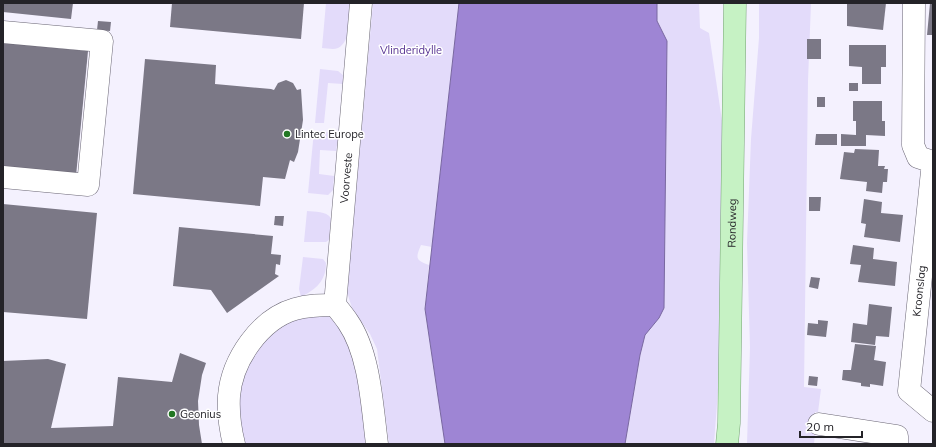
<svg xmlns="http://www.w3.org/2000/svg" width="936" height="447" viewBox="0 0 936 447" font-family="Mulish,sans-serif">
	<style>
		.green { fill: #e3dbfa }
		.water { fill: #9e85d4; stroke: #7968a0 }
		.building { fill: #7b7886 }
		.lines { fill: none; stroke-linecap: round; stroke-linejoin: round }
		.minor-casing { stroke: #6a6674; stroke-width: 23 }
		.major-casing { stroke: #75a473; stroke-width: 23 }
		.minor { stroke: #fff; stroke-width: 22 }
		.major { stroke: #c6f2c4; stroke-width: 22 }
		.poi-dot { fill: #227723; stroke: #fff; stroke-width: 1.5 }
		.labels { text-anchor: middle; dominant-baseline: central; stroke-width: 3; stroke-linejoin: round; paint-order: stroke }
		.park-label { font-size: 11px; fill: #593593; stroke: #fff }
		.poi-label { font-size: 11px; fill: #242328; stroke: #fff; text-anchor: start }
		.street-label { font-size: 11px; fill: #242328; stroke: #fff }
	</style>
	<rect width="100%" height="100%" fill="#f4f1fe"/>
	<!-- green -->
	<g class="green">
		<path d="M326,3H351C350,15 351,42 338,48C333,50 327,48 322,48Z"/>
		<path d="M373,3H459L432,247L421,245C415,259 416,260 429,265L425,309L445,444H389L377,349L370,334L352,308L347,292Z"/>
		<path d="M657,3H699L700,28L709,33L725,141V297L714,444H625L640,355L645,335L664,308L667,41L657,21Z"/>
		<path d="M759,3H811L808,81L804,387L821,389L818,412H815L812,432L815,433L814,444H747L750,347L747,243L751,139L759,38Z"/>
		<path d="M320,69L338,71L344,76L343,84L328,83L324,123H315Z"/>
		<path d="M314,131L339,133L336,151L320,150L319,174L334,176L333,190L328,195L308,193Z"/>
		<path d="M307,211C315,212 326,211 331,218L329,240L326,242H304Z"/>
		<path d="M303,257L323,259L326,263C326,281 316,289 301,297L299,289Z"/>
		<path d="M326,314C361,341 361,404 367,444H244L238,408L240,390L249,362L262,344L279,328L295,318Z"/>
	</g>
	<!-- water -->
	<path class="water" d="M459,3H657V21L667,41L664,308L659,318L645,335L640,355L625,444H445L425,309Z"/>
	<!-- building -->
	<g class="building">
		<path d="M3,3H73L71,19L3,12Z"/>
		<path d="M172,3H304L301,39L170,27Z"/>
		<path d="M847,3H886L883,30L847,26Z"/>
		<path d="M930,3H933V35H927Z"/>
		<path d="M98,21L111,22L110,31L97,30Z"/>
		<rect x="807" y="39" width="14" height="20"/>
		<path d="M3,43L88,51L76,176L3,169Z"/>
		<path d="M849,45H886V67H881V84H862V67L849,66Z"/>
		<path d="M145,59L216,65L215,84L271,89L274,90L278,83L286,80L293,83L297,90L301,89L303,120L298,152L294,162L290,160L285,179L263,177L260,206L133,194Z"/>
		<rect x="849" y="83" width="9" height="8"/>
		<rect x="817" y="97" width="8" height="10"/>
		<path d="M853,101H882V121H885V136L866,135V146H841V134L856,135V121H853Z"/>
		<path d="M816,134H837V145H815Z"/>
		<path d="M855,149L879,150L878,166H885L884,169H888L887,182H883L882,193L866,191L867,182L840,179L844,152L854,153Z"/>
		<path d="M809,197H821L820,211H809Z"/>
		<path d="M864,199L882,202L881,213L903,215L900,242L864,237L866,224L861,223Z"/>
		<path d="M3,204L97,213L87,319L3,312Z"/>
		<path d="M275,216H284L283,226L274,225Z"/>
		<path d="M179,227L273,236L271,254L281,255L280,265L276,264L275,274L279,276L227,313L211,290L173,286Z"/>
		<path d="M853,245L874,248L873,259L897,262L895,286L858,282L861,265L850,264Z"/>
		<path d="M811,277L820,278L818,289L809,287Z"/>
		<path d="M869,304L892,307L889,337L876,336L875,345L851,342L853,323L867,325Z"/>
		<path d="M818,320L828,321L826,337L807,335L808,323L818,324Z"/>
		<path d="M855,344L876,346L874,360L886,362L883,386L870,384V387L861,386V383L842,380L843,370H851Z"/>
		<path d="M180,353L206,363L202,375L198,401L199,425L202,444H3V361L48,359L66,364L51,428L113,426L118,377L172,382Z"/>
		<path d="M809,376L818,377L817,386L808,385Z"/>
	</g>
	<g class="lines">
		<defs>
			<g id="minor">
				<path d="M361,3L335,305C339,310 344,316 348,322C370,354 372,406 377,444"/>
				<path d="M914,3L913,145L918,157L933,162L909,391L933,411"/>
				<path d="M3,32L102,41L88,185L3,177"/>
				<path d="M819,424L897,436V444"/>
				<path d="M234,444C230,428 228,413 229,396C232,360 260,319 295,309C308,305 321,305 335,305"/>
			</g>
			<g id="major">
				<path id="s1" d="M727,444L729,423L735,3"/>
			</g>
		</defs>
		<!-- minor casing -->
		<use href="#minor" class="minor-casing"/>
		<!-- major casing -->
		<use href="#major" class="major-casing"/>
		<!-- minor -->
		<use href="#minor" class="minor"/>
		<!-- major -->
		<use href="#major" class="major"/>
	</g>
	<!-- markers -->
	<g class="poi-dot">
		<circle cx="287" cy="134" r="4"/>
		<circle cx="172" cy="414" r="4"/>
	</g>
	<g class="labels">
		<!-- park labels -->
		<g class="park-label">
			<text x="411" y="50">Vlinderidylle</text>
		</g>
		<!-- poi labels -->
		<g class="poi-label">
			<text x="295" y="134">Lintec Europe</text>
			<text x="180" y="414">Geonius</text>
		</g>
		<!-- street labels -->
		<g class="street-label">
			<text transform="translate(346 178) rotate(-85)">Voorveste</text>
			<text stroke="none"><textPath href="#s1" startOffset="221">Rondweg</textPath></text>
			<text transform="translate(919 291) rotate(-84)">Kroonslag</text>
		</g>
	</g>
	<!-- border -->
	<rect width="936" height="447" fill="none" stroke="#242328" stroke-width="8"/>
	<!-- scale -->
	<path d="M800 431v6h62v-6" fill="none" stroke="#242328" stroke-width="2"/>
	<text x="806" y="431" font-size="12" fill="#242328" stroke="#ffffff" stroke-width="3" paint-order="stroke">20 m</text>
</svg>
